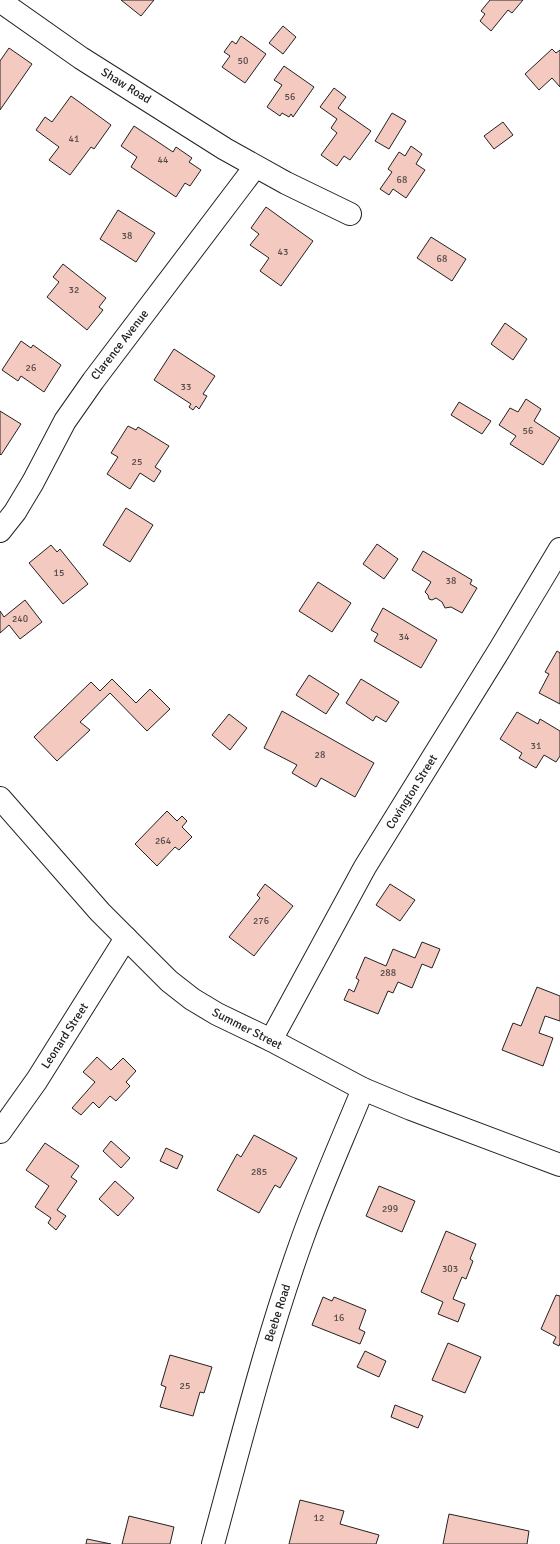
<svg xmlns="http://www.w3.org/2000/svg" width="560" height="1544" viewBox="0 0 560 1544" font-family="Signika,sans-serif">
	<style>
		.building { fill: #f3c9c0; stroke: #222 }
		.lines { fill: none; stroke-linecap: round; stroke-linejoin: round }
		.minor-casing { stroke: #222; stroke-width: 24 }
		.secondary-casing { stroke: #222; stroke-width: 24 }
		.minor { stroke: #fff; stroke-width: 22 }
		.secondary { stroke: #fff; stroke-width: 22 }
		.labels { text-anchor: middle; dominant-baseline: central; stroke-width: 3; stroke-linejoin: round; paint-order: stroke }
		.number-label { font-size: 10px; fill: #564c4a }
		.street-label { font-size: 12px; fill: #222; stroke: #fff }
	</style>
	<rect width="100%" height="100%" fill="#fff"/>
	<!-- building -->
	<g class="building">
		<path d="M121,0H154L141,16Z"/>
		<path d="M490,0H523L512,13L508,10L491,31L480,21L485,14L481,11Z"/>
		<path d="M283,26L296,37L283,54L269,43Z"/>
		<path d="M241,36L266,54L245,83L222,67L230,56L224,52L232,41L236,44Z"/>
		<path d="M9,48L32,64L0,110V61Z"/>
		<path d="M552,49L556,53L560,50V87L552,78L539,90L525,74Z"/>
		<path d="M284,66L314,87L293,117L291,114L289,117L282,113L280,116L267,107L282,85L274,80Z"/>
		<path d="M334,88L346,97L338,108L371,131L350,160L344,156L337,166L321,155L337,133L331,128L337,119L320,107Z"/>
		<path d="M71,96L111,125L94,149L91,147L70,175L49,160L59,147L36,130L45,117L52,122Z"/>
		<path d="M392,113L406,121L389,149L375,141Z"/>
		<path d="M503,122L513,135L494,149L484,136Z"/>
		<path d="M134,126L173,152L176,147L192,158L189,162L201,170L190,186L185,183L176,197L131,167L137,157L121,146Z"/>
		<path d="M411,146L422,154L416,164L425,170L406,198L393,189L389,195L380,189L392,172L388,169L399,152L405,156Z"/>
		<path d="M266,207L313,241L281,286L260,271L269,258L250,245L259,234L251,228Z"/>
		<path d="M118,210L155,233L136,262L100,239Z"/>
		<path d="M431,237L466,259L452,281L417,258Z"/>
		<path d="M63,264L106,298L99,307L103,310L87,330L47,297L59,282L53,277Z"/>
		<path d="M505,323L527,339L513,360L491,344Z"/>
		<path d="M21,341L31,348L33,345L61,365L44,392L21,376L18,381L2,370Z"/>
		<path d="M174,349L215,376L203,394L207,396L199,409L196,406L193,410L189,407L191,404L154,380Z"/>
		<path d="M526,399L541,409L534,421L560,438L543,465L510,444L516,436L499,425L510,408L518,412Z"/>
		<path d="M459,402L491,421L482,434L451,415Z"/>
		<path d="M0,411L21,424L1,455L0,454Z"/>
		<path d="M128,426L136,430L138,427L169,446L155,467L161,471L154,482L140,473L130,489L107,474L118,457L111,453Z"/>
		<path d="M126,508L153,525L130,562L103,545Z"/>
		<path d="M377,544L398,559L384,579L363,564Z"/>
		<path d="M51,545L57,552L60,549L88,584L63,604L29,563Z"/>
		<path d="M423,551L472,580L470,584L477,588L462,613L451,607L445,608L442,602L436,598L432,600L429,599L428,595L425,592L431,582L412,570Z"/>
		<path d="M318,582L351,603L332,632L299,611Z"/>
		<path d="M25,600L42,622L20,639L9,625L0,633V611L4,617Z"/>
		<path d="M383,608L437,640L421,668L374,641L378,634L371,630Z"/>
		<path d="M557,651L560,653V704L539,693L549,674L545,672Z"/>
		<path d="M309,675L339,694L326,714L296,695Z"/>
		<path d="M112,679L136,703L150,689L170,709L147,731L110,693L80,722L90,730L57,761L34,737L91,682L100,691Z"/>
		<path d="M361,679L399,702L386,722L376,716L373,721L346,703Z"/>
		<path d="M282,711L374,763L355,797L321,778L316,787L292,773L297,765L264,748Z"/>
		<path d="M517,712L538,724L540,719L560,731V756L556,762L544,755L536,768L519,758L522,753L500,739Z"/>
		<path d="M229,714L247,728L230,750L212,735Z"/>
		<path d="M167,811L177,821L182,816L187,821L182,827L192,837L179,850L175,847L157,866L135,844Z"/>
		<path d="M265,884L293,906L254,956L229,937L260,898L257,895Z"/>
		<path d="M390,884L415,900L400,921L376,905Z"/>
		<path d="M422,942L440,949L432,968L422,964L412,988L398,982L393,993L388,991L378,1014L344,1000L349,989L354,992L359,980L356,978L365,957L386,966L393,949L415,958Z"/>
		<path d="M537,987L560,996V1021L545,1016L539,1033L553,1038L543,1066L502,1050L513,1023L521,1026Z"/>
		<path d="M97,1057L111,1070L123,1058L136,1071L126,1082L130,1086L116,1101L110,1096L99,1108L93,1102L81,1115L72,1108L95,1082L83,1072Z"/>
		<path d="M254,1135L297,1158L280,1188L275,1185L259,1213L217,1190L237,1154L241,1157Z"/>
		<path d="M111,1141L130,1158L121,1168L103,1151Z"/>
		<path d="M45,1143L79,1166L71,1177L77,1181L57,1210L66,1216L56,1230L48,1223L51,1218L35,1207L49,1186L26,1170Z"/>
		<path d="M166,1148L183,1156L177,1169L160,1161Z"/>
		<path d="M115,1181L134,1198L118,1216L99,1199Z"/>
		<path d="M379,1186L415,1201L402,1232L366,1216Z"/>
		<path d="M446,1231L476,1244L470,1259L473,1261L466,1279L462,1277L453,1299L465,1304L458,1322L438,1314L443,1302L421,1292Z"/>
		<path d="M556,1295L560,1296V1343L559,1346L553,1343L556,1337L541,1329Z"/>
		<path d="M323,1297L332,1301L334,1297L366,1310L359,1329L365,1332L360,1344L312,1325Z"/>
		<path d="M448,1343L481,1357L465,1393L432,1380Z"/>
		<path d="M365,1351L386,1361L379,1377L357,1367Z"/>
		<path d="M170,1355L212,1367L204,1393L200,1392L193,1416L160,1407L166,1387L161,1385Z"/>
		<path d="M395,1405L423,1416L418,1428L391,1417Z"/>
		<path d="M300,1500L344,1511L340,1524L379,1535L376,1544H289Z"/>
		<path d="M449,1514L529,1531L527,1544H443Z"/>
		<path d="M129,1516L174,1527L170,1544H122Z"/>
		<path d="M87,1539L111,1544H86Z"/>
	</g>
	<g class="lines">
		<defs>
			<g id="minor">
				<path d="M0,1L81,58L225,149L286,183L350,214"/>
				<path d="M0,531L15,512L33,482L65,421L93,381L255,167"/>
				<path d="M271,1040L365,867L500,649L560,549"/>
				<path d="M0,1132L37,1080L126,938"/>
				<path d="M213,1544C241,1441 267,1337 303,1237C321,1187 343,1138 363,1089"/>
			</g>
			<path id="secondary" d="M0,798L100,912L169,981L192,999L217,1014L271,1040L363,1089L411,1109L560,1165"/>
		</defs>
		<!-- minor casing -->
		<use href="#minor" class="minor-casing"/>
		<!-- secondary casing -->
		<use href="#secondary" class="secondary-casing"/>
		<!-- minor -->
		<use href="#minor" class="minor"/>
		<!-- secondary -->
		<use href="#secondary" class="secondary"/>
	</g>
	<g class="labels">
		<!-- number labels -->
		<g class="number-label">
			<text x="243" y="61">50</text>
			<text x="290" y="97">56</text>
			<text x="74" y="139">41</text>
			<text x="163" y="160">44</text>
			<text x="402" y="180">68</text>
			<text x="127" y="236">38</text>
			<text x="283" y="252">43</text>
			<text x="442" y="259">68</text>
			<text x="74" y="290">32</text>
			<text x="31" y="368">26</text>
			<text x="186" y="387">33</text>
			<text x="528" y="431">56</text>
			<text x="137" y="462">25</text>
			<text x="59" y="573">15</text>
			<text x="451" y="581">38</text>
			<text x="20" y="619">240</text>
			<text x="404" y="637">34</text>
			<text x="536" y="746">31</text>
			<text x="320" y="755">28</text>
			<text x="163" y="841">264</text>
			<text x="261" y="921">276</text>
			<text x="388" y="973">288</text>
			<text x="259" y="1172">285</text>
			<text x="390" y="1209">299</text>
			<text x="450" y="1269">303</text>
			<text x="339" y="1318">16</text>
			<text x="185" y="1386">25</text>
			<text x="319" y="1518">12</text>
		</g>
		<!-- street labels -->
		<g class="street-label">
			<text transform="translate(126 86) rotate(32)">Shaw Road</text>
			<text transform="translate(120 345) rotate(-52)">Clarence Avenue</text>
			<text transform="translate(412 792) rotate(-58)">Covington Street</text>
			<text transform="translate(247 1029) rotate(27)">Summer Street</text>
			<text transform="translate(65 1036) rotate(-57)">Leonard Street</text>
			<text transform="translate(278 1313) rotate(-72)">Beebe Road</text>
		</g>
	</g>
</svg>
